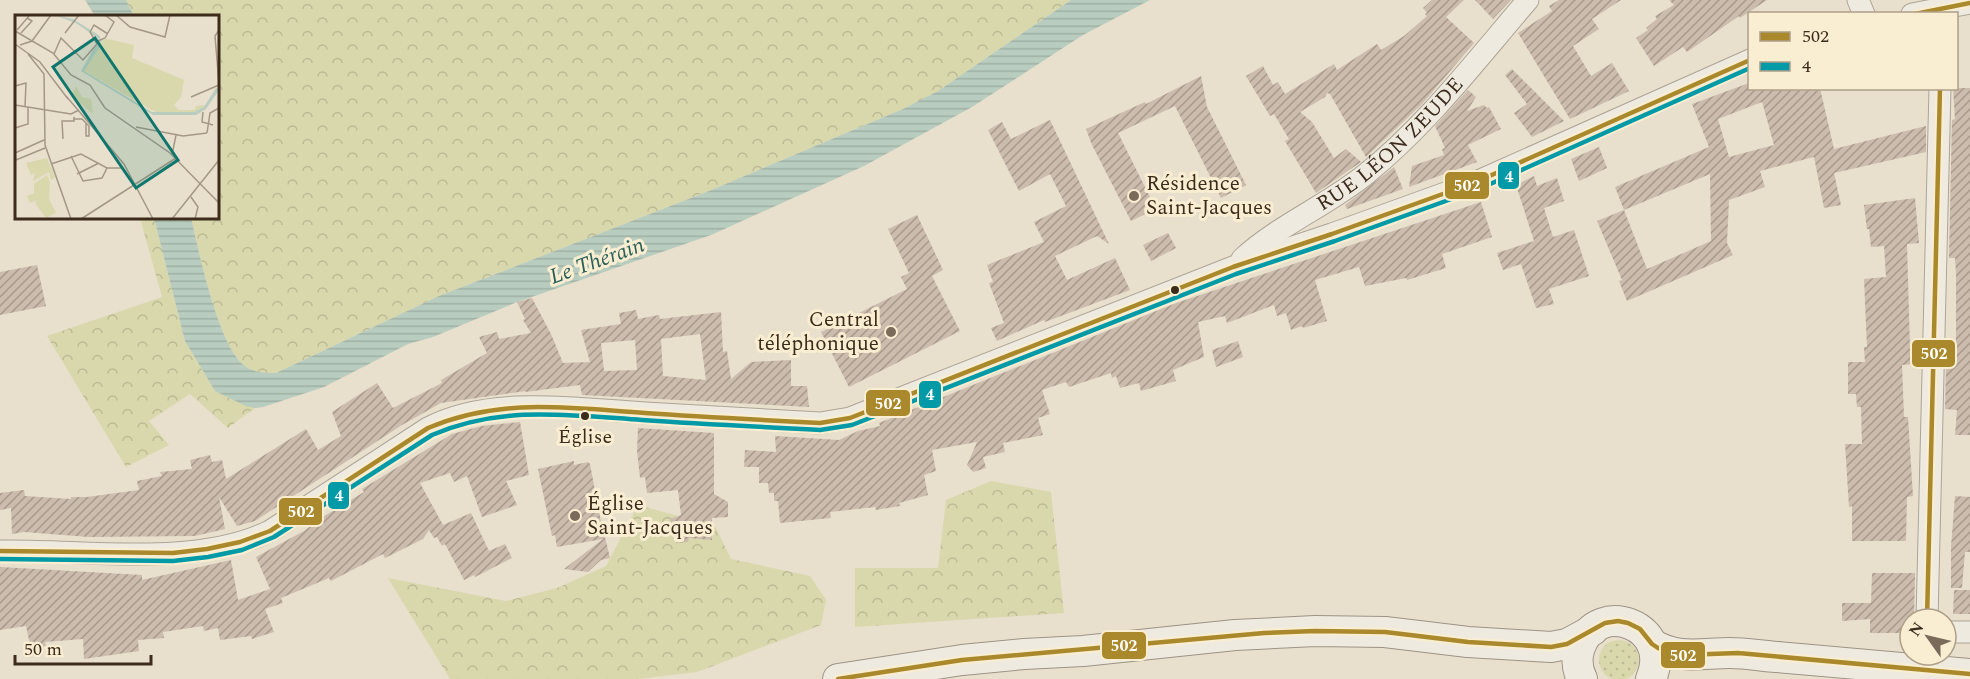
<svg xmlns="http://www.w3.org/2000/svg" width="1970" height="679" viewBox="0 0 1970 679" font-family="Spectral,serif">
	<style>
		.grass { fill: url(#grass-dots) }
		.forest { fill: url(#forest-crowns) }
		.water { fill: url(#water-rules) }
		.building { fill: url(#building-hatch); fill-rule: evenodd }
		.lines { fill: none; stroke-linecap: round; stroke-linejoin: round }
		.minor-casing { stroke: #ada496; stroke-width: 23 }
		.secondary-casing { stroke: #9d9385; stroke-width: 32 }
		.minor { stroke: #efeae0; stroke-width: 21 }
		.secondary { stroke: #efeae0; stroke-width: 30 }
		.secondary-bridge-casing { stroke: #9d9385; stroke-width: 32; stroke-linecap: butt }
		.secondary-bridge { stroke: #efeae0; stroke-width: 30 }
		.bus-1-casing { stroke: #f9edd2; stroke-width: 9 }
		.bus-2-casing { stroke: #f9edd2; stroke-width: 9 }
		.bus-1 { stroke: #aa892c; stroke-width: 4.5 }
		.bus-2 { stroke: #029aa6; stroke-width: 4.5 }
		.poi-dot { fill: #796a5a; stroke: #f9edd2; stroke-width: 2 }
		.bus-dot { fill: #3d2b1c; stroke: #f9edd2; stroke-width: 2 }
		.labels { text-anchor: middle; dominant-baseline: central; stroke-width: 6; stroke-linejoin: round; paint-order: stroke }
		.bus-label { font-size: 20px; fill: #3d2b1c; stroke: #f9edd2 }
		.street-label { font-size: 21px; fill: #3d2b1c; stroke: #f9edd2 }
		.poi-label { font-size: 21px; fill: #3d2b1c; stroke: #f9edd2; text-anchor: start }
		.water-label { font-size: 22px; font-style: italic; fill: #2a5f5a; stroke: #f9edd2 }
		.inset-road { fill: none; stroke: #a49786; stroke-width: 1.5 }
		.view { fill: #0f766e; fill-opacity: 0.15; stroke: #0f766e; stroke-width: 3 }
		.inset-edge { fill: none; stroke: #3d2b1c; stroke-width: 3 }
		.line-badge { stroke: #f9edd2; stroke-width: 2 }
		.badge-label { font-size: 16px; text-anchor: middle; font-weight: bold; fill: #fff }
	</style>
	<defs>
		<pattern id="grass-dots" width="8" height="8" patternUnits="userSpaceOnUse" patternTransform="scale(1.5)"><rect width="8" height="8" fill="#d9d8ad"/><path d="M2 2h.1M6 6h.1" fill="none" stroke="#bbba94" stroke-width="1.8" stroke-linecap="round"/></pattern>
		<pattern id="forest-crowns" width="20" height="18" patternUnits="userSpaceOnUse" patternTransform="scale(1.5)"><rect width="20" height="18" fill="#d9d8ad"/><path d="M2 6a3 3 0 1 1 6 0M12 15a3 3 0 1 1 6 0" fill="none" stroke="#bbba94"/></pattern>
		<pattern id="water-rules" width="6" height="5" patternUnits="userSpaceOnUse" patternTransform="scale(1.5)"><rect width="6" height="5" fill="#b8cdbf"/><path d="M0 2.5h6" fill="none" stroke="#9fb0a4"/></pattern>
		<pattern id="building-hatch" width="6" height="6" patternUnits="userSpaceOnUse" patternTransform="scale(1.5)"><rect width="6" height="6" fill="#ccbcad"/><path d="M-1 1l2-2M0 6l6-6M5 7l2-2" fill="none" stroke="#a7998c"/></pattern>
	</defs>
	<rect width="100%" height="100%" fill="#e8dfcc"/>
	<!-- grass -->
	<circle class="grass" cx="1619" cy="660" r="20"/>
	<!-- forest -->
	<g class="forest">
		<path d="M126,0H1071L938,91L903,109L709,191L439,296L276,373C266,373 254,373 245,366C218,347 199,251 191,218H218V16H134Z"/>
		<path d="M140,218H154L185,341L215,391L255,408L228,428L190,394L149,421L169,445L126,467L47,336L162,297Z"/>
		<path d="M991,481L1051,492L1064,613L855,627V568H938L946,500Z"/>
		<path d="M638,505L715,526L731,559L810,576L826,600L821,625L697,672L638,679H450L388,578L506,601L557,588L606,566Z"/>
	</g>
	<!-- water -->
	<g class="water">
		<path d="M85,0H126L134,16H95Z"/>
		<path d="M1071,0H1150L1083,35L972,107L864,166L711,235L517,302L433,337L408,344L324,387L263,407L255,408L246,406L215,391L185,341L154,218H191C199,251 218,347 245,366C254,373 266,373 276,373L439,296L709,191L903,109L938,91Z"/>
	</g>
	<!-- building -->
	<g class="building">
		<path d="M1432,0H1464L1446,17L1474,43L1422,104L1366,157L1330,94L1327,93L1325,97L1300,112L1312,122L1334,158L1346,149L1361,162L1316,193L1285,141L1289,139L1274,114L1270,116L1246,76L1263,66L1273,85L1278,82L1285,94L1334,64L1337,70L1377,44L1381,50L1404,36L1427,16L1425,14L1427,13L1423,8Z"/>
		<path d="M1475,0H1511L1493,19Z"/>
		<path d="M1559,0H1621L1592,19L1599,29L1573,46L1591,76L1612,63L1629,91L1570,119L1518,33L1552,11L1549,6Z"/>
		<path d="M1669,0H1767L1740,18L1739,16L1687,52L1683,47L1654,66L1636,38L1648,30L1646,28L1657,19L1655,16L1674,5Z"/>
		<path d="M1512,69L1564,121L1532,137L1514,113L1527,104L1505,75Z"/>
		<path d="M1201,76L1207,107L1246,185L1221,198L1175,106L1118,133L1156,209L1131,221L1092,145L1086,129L1145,102L1146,104Z"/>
		<path d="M1749,83V88H1820L1834,149L1926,126V152L1834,173L1841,205L1824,208L1814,157L1760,171L1765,187L1729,200L1727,243L1733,255L1627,301L1619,281L1622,280L1597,221L1624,210L1615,187L1709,147L1692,104ZM1762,102L1774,145L1729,157L1718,119ZM1710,174L1711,241L1647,269L1624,210Z"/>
		<path d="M1953,88H1970V435H1955L1957,410L1945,409L1946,366H1956V273L1955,258H1949L1952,120L1955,119Z"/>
		<path d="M1468,90L1476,97L1467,111L1484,105L1487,108L1489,107L1501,129L1468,145L1477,162L1409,187L1412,166L1444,155L1442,149L1445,148L1435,126Z"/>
		<path d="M1050,120L1109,244L1097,236L1055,256L1067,280L1115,258L1130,290L1045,322L1044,320L997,341L991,328L1004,323L989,283L993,282L987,265L1044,242L1034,222L1066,206L1050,174L1019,191L988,130L1002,122L1011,139Z"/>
		<path d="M1599,147L1607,168L1579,181L1571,159Z"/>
		<path d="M1394,167L1403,189L1347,209L1345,205Z"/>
		<path d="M1534,176L1537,186L1557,178L1564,201L1544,208L1553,237L1574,230L1589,276L1549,289L1554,304L1536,308L1521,264L1503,270L1497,253L1534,241L1516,185Z"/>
		<path d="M1915,198L1919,243L1907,244L1910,348H1914L1915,364L1902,365L1904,417H1908L1913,496L1907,497L1906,541H1852V506L1849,507L1845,444H1862L1861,407H1857L1856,394H1848V362H1865L1864,347H1867L1864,279L1886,277L1884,246L1871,247L1869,229H1867L1864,205Z"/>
		<path d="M1481,202L1492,237L1442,254L1446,268L1407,280L1406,278L1365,286L1359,267L1315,280L1327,321L1303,328L1302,326L1291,330L1286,313L1277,316L1274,305L1227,323L1225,316L1198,322L1204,357L1173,370L1176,381L1141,391L1139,383L1120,388L1116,376L1112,378L1111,373L1069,387L1066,382L1042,390L1050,414L1038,418L1043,435L1003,443L1005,452L983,457L986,468L973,472L967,465L977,442L932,450L936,471L924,475L928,495L899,503L900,506L876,510L875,507L830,512L831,518L780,523L778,501H774V493H769L768,483H759V467H744L745,450L776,452L775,436L839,440L858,431L880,426L879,423L1176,303Z"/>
		<path d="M917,215L943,270L932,276L960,331L849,387L821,332L907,289L901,277L909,273L888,229Z"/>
		<path d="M1168,233L1176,248L1151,261L1143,245Z"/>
		<path d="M37,265L46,306L0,315V272Z"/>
		<path d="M532,298L551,334L563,363L590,362L581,330L621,324L619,313L636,310L638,319L659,315L660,319L721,312L723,352L727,351L731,379L751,362L791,360V386H807L809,407L582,395L580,385L525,392L526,391L441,403L402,425L255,521L237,526L219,497L225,529L195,536L89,537L24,532L12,534L11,508L0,510V493L24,490L25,496L71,499V497H87L139,490L137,481L162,476L160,472L192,469L190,460L210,455L212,462L222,460L226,479L306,429L318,450L341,436L332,412L377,383L393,408L442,383L441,380L487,353L479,337L497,332L499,339L531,333L523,320L525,319L517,302ZM700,334L706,380L663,376L661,339ZM635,340L637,370L604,371L601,343Z"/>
		<path d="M1238,341L1243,357L1216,367L1212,350Z"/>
		<path d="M520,422L529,475L506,481L517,505L482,517L467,476L454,482L450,473L420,483L443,525L471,513L489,551L505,544L512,558L475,577L474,575L464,580L445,544L442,546L437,537L434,538L429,530L423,539L385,558L383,554L331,581L329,578L281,598L283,603L265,609L274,632L252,639L251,636L220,640L218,628L204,631L203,626L163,632L164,638L138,640L139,651L84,659L83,639L45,642L46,646L31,649L26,626L0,630V567L142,575V580L231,560L238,600L270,589L256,557L304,531L321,518L364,492L362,489L452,434L482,426Z"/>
		<path d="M638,428L714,433V494L728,502V517L712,518V540L689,538L688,542L676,543L670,519L681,515L678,490L647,493L645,477L640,478L637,451Z"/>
		<path d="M574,461V465L588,462L590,464L604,538L605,537L610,558L601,560L588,572L564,569L603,539L557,547L555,535L552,536L538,469Z"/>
		<path d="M1955,496L1970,497V552H1965L1962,588H1951V547Z"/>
		<path d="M1872,573H1915L1914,619H1910V633H1870V619L1842,621V603H1871Z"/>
		<path d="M1954,590H1970V614H1953Z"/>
	</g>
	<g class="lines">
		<defs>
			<g id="minor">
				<path d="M1858,0L1864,14"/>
				<path d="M1912,14L1970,3"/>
				<path id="s1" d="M1242,259C1277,226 1328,205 1366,174C1428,124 1477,59 1528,0"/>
				<path d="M0,551C83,549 194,568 270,531L428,428C490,395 577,409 645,413C703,416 761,420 820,423L850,418L1233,267L1332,234L1476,182L1750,60"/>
				<path d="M1927,619L1940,88"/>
				<path d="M1946,632H1970"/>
			</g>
			<g id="secondary">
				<path d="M1652,644C1678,660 1702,653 1730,653C1746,653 1762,656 1777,657"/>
				<path d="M838,679L962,660L1024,654L1083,651L1235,635L1315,631L1385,632L1468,642L1551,647L1567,644L1593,630"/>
				<path d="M1582,679C1577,669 1576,658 1580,647C1598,597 1674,626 1651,679"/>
			</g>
		</defs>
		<!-- minor casing -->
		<use href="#minor" class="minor-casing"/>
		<!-- secondary casing -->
		<use href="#secondary" class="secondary-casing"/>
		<!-- minor -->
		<use href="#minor" class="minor"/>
		<!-- secondary -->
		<use href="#secondary" class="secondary"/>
		<defs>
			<path id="secondary-bridge" d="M1777,657L1970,674"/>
		</defs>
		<!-- secondary-bridge casing -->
		<use href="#secondary-bridge" class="secondary-bridge-casing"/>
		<!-- secondary-bridge -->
		<use href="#secondary-bridge" class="secondary-bridge"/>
		<defs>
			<g id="bus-1">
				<path d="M1915,14L1970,3"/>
				<path d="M0,551L173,553L207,549L240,542L270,531L428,428C501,397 569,408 645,413C704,417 762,420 820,423L850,418L1233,267L1332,234L1476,182L1750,60"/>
				<path d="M1927,619L1940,88"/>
				<path d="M838,679L962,660L1264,633L1315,631L1385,632L1468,642L1551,647L1567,644L1605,623L1618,621L1628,623L1640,629L1652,644L1658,648L1683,655L1738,653L1970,674"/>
			</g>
			<path id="bus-2" d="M0,559L173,561L208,557L242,550L274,537L432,435C501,405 569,415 642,420C701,424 761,427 820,430L852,425L1236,274L1335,241L1479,189L1750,68"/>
		</defs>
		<!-- bus-1 casing -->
		<use href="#bus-1" class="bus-1-casing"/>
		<!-- bus-2 casing -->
		<use href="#bus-2" class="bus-2-casing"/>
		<!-- bus-1 -->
		<use href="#bus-1" class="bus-1"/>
		<!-- bus-2 -->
		<use href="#bus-2" class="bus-2"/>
	</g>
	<!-- markers -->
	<g class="poi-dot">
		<circle cx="1134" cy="196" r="6"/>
		<circle cx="891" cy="332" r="6"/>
		<circle cx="575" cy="516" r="6"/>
	</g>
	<g class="bus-dot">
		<circle cx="1175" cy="290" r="5"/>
		<circle cx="585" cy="416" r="5"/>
	</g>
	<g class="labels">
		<!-- bus labels -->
		<g class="bus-label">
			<text x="585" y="437">Église</text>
		</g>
		<!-- street labels -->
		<g class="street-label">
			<text stroke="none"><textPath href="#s1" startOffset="188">RUE LÉON ZEUDE</textPath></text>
		</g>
		<!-- poi labels -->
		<g class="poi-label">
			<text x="1146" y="184">Résidence<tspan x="1146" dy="24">Saint-Jacques</tspan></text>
			<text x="879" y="320" text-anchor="end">Central<tspan x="879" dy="24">téléphonique</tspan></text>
			<text x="587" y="504">Église<tspan x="587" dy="24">Saint-Jacques</tspan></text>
		</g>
		<!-- water labels -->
		<g class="water-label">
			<text transform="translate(597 261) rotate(-20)">Le Thérain</text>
		</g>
	</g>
	<!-- overview -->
	<g transform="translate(15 15)">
		<rect width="204" height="204" fill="#e8dfcc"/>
		<path d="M32,143L40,162L36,165L34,157L18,166L20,158L16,160L11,148Z" fill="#d9d8ad"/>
		<path d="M93,24L119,30L117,43L169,65L166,82L159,90L164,95H180L181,91L190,90L193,82L189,92L179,97L142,98L69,56L87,25ZM61,71L67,82L76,84L78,99L56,81Z" fill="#d9d8ad"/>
		<path d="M32,160L35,167L34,184L41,198L31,203L20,188L23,185L15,188L12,181L19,178V169Z" fill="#d9d8ad"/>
		<path d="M39,0L58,4L85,21L86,30L69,56L137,97H179L189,92L201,73L204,75L191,94L181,100H138L66,56L84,24L61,8Z" fill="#b8cdbf"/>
		<path class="inset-road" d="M101,0L115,12L150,22L155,0M2,15L14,1M204,15L200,21L204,69M0,16L38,38L56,60L75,70L90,93L155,138L204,188M6,18L17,6L12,3M50,18L64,0M83,26L90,23L99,7L90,0M0,29L25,47L53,84M5,30L17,26L36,0M13,39L29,59L30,130L56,204M39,39L46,23L68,45L82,29L75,17L79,10L93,19M0,71L11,68L10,92M51,81L109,149L138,204M176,82L204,70M0,90L56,99L64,95M188,97L187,107L198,110M59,104H67L74,111V121H71V108M121,112L168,121L192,118M0,113L13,109V92M192,118L195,98L204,93M48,124L47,106H59V102M0,138L29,125M157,140L161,120M0,141L1,145L30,133M56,141L68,166L87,163L92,153M36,149L66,139L92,153H106M62,159L84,148M176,182L183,192L180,204M66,204L161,143M157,204L204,145"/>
		<path class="view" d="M80,23L163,145L121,173L38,52Z"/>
		<rect width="204" height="204" class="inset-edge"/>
	</g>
	<g class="line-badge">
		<rect x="1497" y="161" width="23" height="29" rx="6" fill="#029aa6"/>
		<rect x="1444" y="171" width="46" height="29" rx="6" fill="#aa892c"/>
		<rect x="1911" y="339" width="45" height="29" rx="6" fill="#aa892c"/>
		<rect x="918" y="380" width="24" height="29" rx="6" fill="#029aa6"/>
		<rect x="865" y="389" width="46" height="28" rx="6" fill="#aa892c"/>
		<rect x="327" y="481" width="23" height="29" rx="6" fill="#029aa6"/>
		<rect x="278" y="497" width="45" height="29" rx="6" fill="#aa892c"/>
		<rect x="1101" y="631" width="46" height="29" rx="6" fill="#aa892c"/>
		<rect x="1660" y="641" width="46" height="28" rx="6" fill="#aa892c"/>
	</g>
	<g class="badge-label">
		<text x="1509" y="182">4</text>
		<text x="1467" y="191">502</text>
		<text x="1934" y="359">502</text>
		<text x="930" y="400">4</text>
		<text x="888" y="409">502</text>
		<text x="339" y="501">4</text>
		<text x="301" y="517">502</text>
		<text x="1124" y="651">502</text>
		<text x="1683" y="661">502</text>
	</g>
	<!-- legend -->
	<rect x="1748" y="12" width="210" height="78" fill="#f9edd2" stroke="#ae9f89" stroke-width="1.5"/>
	<rect x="1760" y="32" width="30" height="9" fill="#aa892c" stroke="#ae9f89" stroke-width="1.5"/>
	<text x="1802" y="42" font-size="18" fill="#3d2b1c">502</text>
	<rect x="1760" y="62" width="30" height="9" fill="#029aa6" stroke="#ae9f89" stroke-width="1.5"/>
	<text x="1802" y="72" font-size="18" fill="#3d2b1c">4</text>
	<!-- north arrow -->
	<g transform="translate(1928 637) rotate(304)"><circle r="28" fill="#f9edd2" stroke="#ae9f89" stroke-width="1.5"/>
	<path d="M0-4.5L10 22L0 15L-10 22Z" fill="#796a5a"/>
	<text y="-9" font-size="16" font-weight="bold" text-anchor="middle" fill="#3d2b1c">N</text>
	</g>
	<!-- scale -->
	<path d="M15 655v9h136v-9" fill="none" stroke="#3d2b1c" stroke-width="3"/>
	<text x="24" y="655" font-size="18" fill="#3d2b1c" stroke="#f9edd2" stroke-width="4.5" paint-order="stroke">50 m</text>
</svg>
